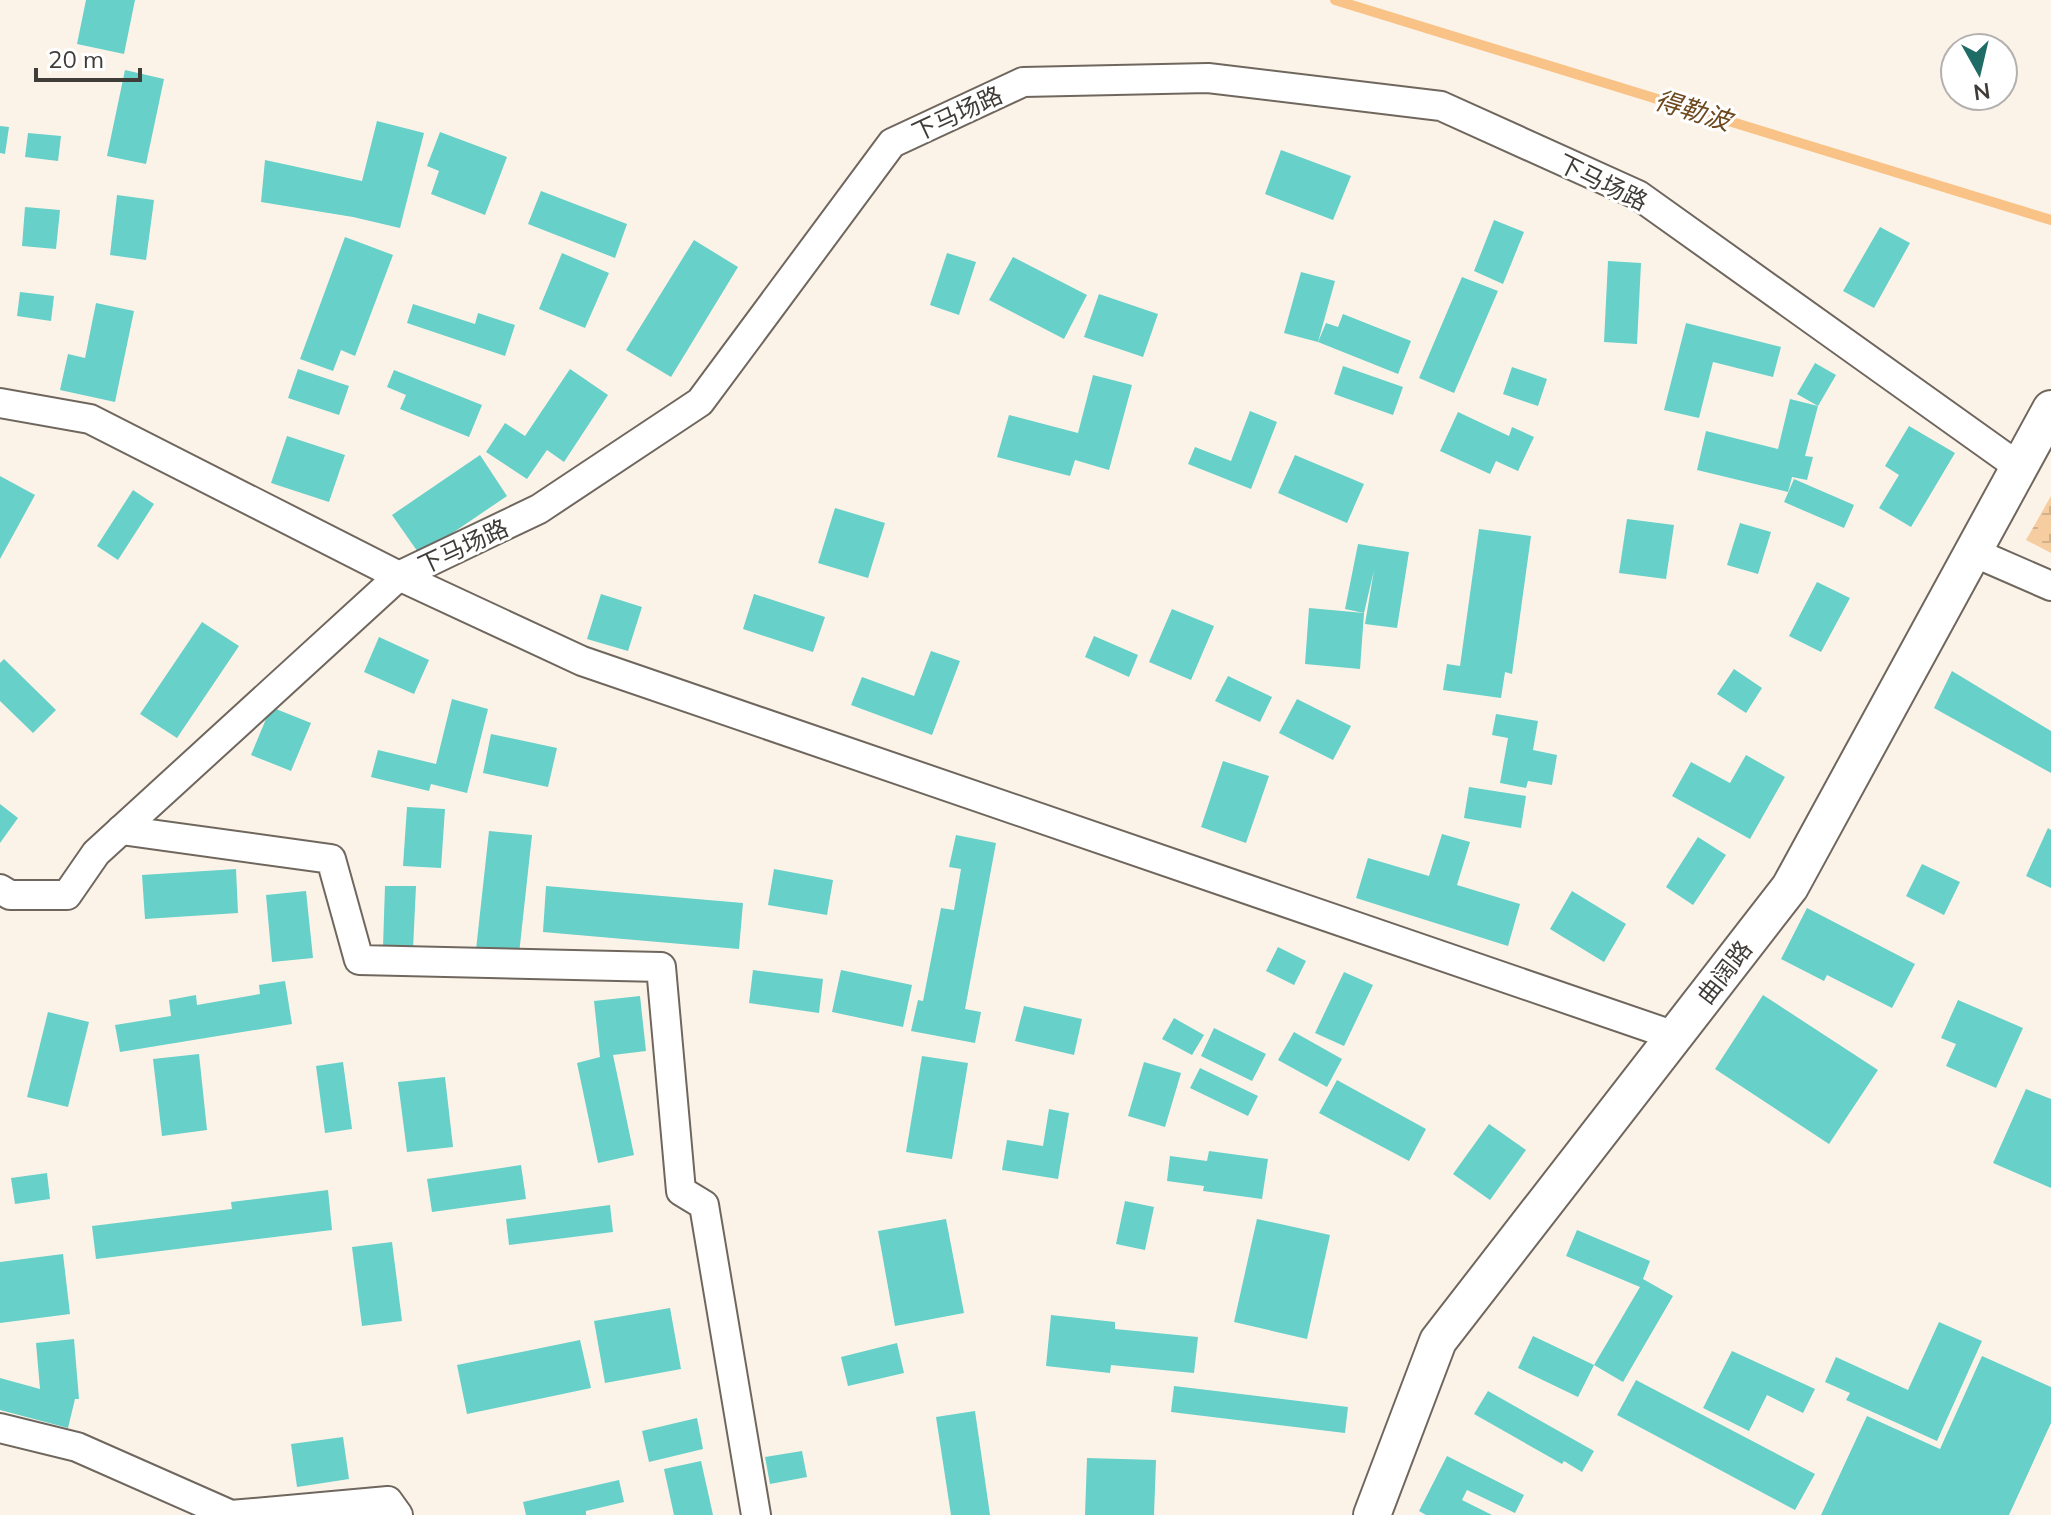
<svg xmlns="http://www.w3.org/2000/svg" width="2051" height="1515" viewBox="0 0 2051 1515" font-family="Mulish,'Noto Sans SC',sans-serif">
	<style>
		.wetland { fill: url(#wetland-marsh) }
		.lines { fill: none; stroke-linecap: round; stroke-linejoin: round }
		.stream { stroke: #f9c387; stroke-width: 10 }
		.building { fill: #66d0c9 }
		.minor-casing { stroke: #6f675e; stroke-width: 32 }
		.tertiary-casing { stroke: #6f675e; stroke-width: 40 }
		.minor { stroke: #fff; stroke-width: 28 }
		.tertiary { stroke: #fff; stroke-width: 36 }
		.labels { text-anchor: middle; dominant-baseline: central; stroke-width: 6; stroke-linejoin: round; paint-order: stroke }
		.street-label { font-size: 24px; fill: #403c38; stroke: #fff }
		.water-label { font-size: 26px; font-style: italic; fill: #6d491d; stroke: #fff }
	</style>
	<defs>
		<pattern id="wetland-marsh" width="20" height="14" patternUnits="userSpaceOnUse" patternTransform="scale(2)"><rect width="20" height="14" fill="#f5cda1"/><path d="M1 5h8M5 5V1M11 12h8M15 12V8" fill="none" stroke="#d3b18b"/></pattern>
	</defs>
	<rect width="100%" height="100%" fill="#fcf3e8"/>
	<!-- wetland -->
	<path class="wetland" d="M2051,496V553L2026,540Z"/>
	<g class="lines">
		<!-- stream -->
		<path class="stream" d="M1335,0L2051,220"/>
	</g>
	<!-- building -->
	<g class="building">
		<path d="M86,0H135L124,54L77,44Z"/>
		<path d="M125,70L164,79L146,164L107,156Z"/>
		<path d="M377,121L424,133L400,228L353,217L261,202L265,160L362,181Z"/>
		<path d="M0,126L9,127L5,154L0,153Z"/>
		<path d="M440,132L507,157L485,215L431,194L439,171L427,166Z"/>
		<path d="M28,133L61,136L58,161L25,157Z"/>
		<path d="M1281,150L1351,176L1333,220L1265,194Z"/>
		<path d="M541,191L627,224L615,258L528,224Z"/>
		<path d="M117,195L154,200L146,260L110,255Z"/>
		<path d="M25,207L60,210L56,249L22,246Z"/>
		<path d="M1494,220L1524,232L1503,284L1474,271Z"/>
		<path d="M1880,227L1910,243L1874,308L1843,291Z"/>
		<path d="M345,237L393,255L355,356L341,350L333,371L300,359Z"/>
		<path d="M694,240L738,267L671,377L626,350Z"/>
		<path d="M562,253L609,273L585,328L539,309Z"/>
		<path d="M947,253L976,262L959,315L930,305Z"/>
		<path d="M1013,257L1087,295L1064,339L989,300Z"/>
		<path d="M1608,261L1641,263L1637,344L1604,342Z"/>
		<path d="M1301,272L1335,281L1318,342L1284,333Z"/>
		<path d="M1462,277L1498,291L1454,393L1419,378Z"/>
		<path d="M20,292L54,296L51,321L17,316Z"/>
		<path d="M1099,294L1158,314L1143,357L1084,337Z"/>
		<path d="M96,303L134,311L115,402L60,390L68,354L85,358Z"/>
		<path d="M413,304L475,324L478,313L515,325L505,356L407,323Z"/>
		<path d="M1343,314L1411,341L1398,374L1318,342L1326,323L1338,327Z"/>
		<path d="M1686,323L1781,347L1773,377L1713,362L1699,418L1664,410Z"/>
		<path d="M1815,363L1836,375L1818,406L1797,394Z"/>
		<path d="M1343,366L1403,387L1393,415L1334,394Z"/>
		<path d="M1512,367L1547,379L1538,406L1503,394Z"/>
		<path d="M298,369L349,386L339,415L288,398Z"/>
		<path d="M570,369L608,395L564,462L547,450L527,479L486,452L505,423L525,436Z"/>
		<path d="M394,370L482,405L469,437L400,409L406,395L387,387Z"/>
		<path d="M1093,375L1132,385L1109,470L1075,460L1070,476L997,457L1009,415L1078,433Z"/>
		<path d="M1790,399L1818,406L1805,456L1813,457L1807,480L1792,477L1788,492L1697,470L1706,431L1778,449Z"/>
		<path d="M1250,411L1277,422L1251,489L1188,464L1195,447L1231,461Z"/>
		<path d="M1458,412L1509,436L1512,427L1534,437L1518,471L1496,461L1490,474L1440,451Z"/>
		<path d="M1909,426L1955,453L1911,527L1879,508L1899,475L1885,466Z"/>
		<path d="M287,436L345,455L329,502L271,483Z"/>
		<path d="M480,455L507,496L420,555L392,515Z"/>
		<path d="M1295,455L1364,484L1347,523L1278,493Z"/>
		<path d="M0,476L35,495L0,559Z"/>
		<path d="M1794,479L1854,505L1844,528L1784,502Z"/>
		<path d="M133,490L154,504L118,560L97,546Z"/>
		<path d="M835,508L885,523L868,578L818,563Z"/>
		<path d="M1627,519L1674,525L1666,579L1619,573Z"/>
		<path d="M1740,523L1771,532L1758,574L1727,565Z"/>
		<path d="M1479,529L1531,536L1512,674L1505,672L1501,698L1443,690L1447,664L1460,666Z"/>
		<path d="M1358,544L1409,552L1397,628L1365,624L1374,570L1364,613L1345,609Z"/>
		<path d="M1817,582L1850,598L1821,652L1789,636Z"/>
		<path d="M601,594L642,607L628,651L587,639Z"/>
		<path d="M754,594L825,617L813,652L743,629Z"/>
		<path d="M1309,608L1364,613L1360,669L1305,664Z"/>
		<path d="M1172,609L1214,626L1191,680L1149,662Z"/>
		<path d="M202,622L239,646L177,738L140,714Z"/>
		<path d="M1094,636L1138,655L1129,677L1085,657Z"/>
		<path d="M379,637L429,660L414,694L364,672Z"/>
		<path d="M931,651L960,661L932,735L851,705L862,677L914,696Z"/>
		<path d="M4,659L56,710L33,733L0,701V663Z"/>
		<path d="M1734,669L1762,688L1746,713L1717,694Z"/>
		<path d="M1952,671L2051,731V773L1934,708Z"/>
		<path d="M1228,676L1272,697L1260,722L1215,701Z"/>
		<path d="M452,699L488,709L467,793L431,784L429,791L371,777L378,750L436,764Z"/>
		<path d="M1297,699L1351,726L1333,760L1279,733Z"/>
		<path d="M271,707L311,723L291,771L251,755Z"/>
		<path d="M1496,714L1538,721L1533,750L1557,755L1552,785L1528,781L1526,788L1500,783L1508,738L1492,735Z"/>
		<path d="M491,734L557,748L548,787L483,773Z"/>
		<path d="M1746,755L1785,777L1750,839L1672,796L1691,762L1730,783Z"/>
		<path d="M1223,761L1269,776L1246,843L1201,827Z"/>
		<path d="M1469,787L1526,796L1521,828L1464,818Z"/>
		<path d="M0,804L18,818L0,843Z"/>
		<path d="M407,807L445,809L441,868L403,866Z"/>
		<path d="M2048,828L2051,830V888L2026,876Z"/>
		<path d="M489,831L532,835L519,954L476,950Z"/>
		<path d="M1442,834L1470,842L1457,885L1520,904L1508,946L1356,898L1368,858L1429,876Z"/>
		<path d="M956,835L996,843L965,1009L981,1012L975,1043L911,1031L918,1000L923,1001L941,908L954,910L961,869L949,867Z"/>
		<path d="M1698,837L1726,855L1693,905L1666,887Z"/>
		<path d="M1922,864L1960,882L1944,915L1906,896Z"/>
		<path d="M236,869L238,913L145,919L142,875Z"/>
		<path d="M774,869L833,880L827,915L768,905Z"/>
		<path d="M385,886H416L413,949L383,947Z"/>
		<path d="M546,886L743,903L739,949L543,932Z"/>
		<path d="M306,891L313,958L272,962L266,895Z"/>
		<path d="M1572,891L1626,924L1604,962L1550,929Z"/>
		<path d="M1807,908L1915,964L1892,1008L1827,975L1824,981L1781,959Z"/>
		<path d="M1278,947L1306,961L1294,985L1266,971Z"/>
		<path d="M753,970L823,979L819,1013L749,1003Z"/>
		<path d="M841,970L912,985L903,1027L832,1012Z"/>
		<path d="M1344,972L1373,985L1344,1046L1315,1033Z"/>
		<path d="M285,981L292,1024L120,1052L115,1025L171,1016L169,1000L196,995L197,1005L260,994L259,985Z"/>
		<path d="M1763,995L1878,1070L1829,1144L1715,1069Z"/>
		<path d="M640,996L646,1051L613,1055L634,1155L598,1163L577,1063L600,1057L594,1001Z"/>
		<path d="M1958,1000L2023,1028L1996,1088L1946,1066L1956,1044L1941,1038Z"/>
		<path d="M1024,1006L1082,1019L1074,1055L1015,1041Z"/>
		<path d="M48,1012L89,1022L68,1107L27,1097Z"/>
		<path d="M1174,1018L1204,1035L1192,1055L1162,1039Z"/>
		<path d="M1214,1028L1266,1054L1252,1081L1201,1056Z"/>
		<path d="M1294,1032L1342,1059L1327,1087L1278,1060Z"/>
		<path d="M199,1054L207,1130L162,1136L153,1059Z"/>
		<path d="M922,1056L968,1063L952,1159L906,1152Z"/>
		<path d="M343,1062L352,1129L325,1133L316,1066Z"/>
		<path d="M1144,1062L1181,1073L1165,1127L1128,1116Z"/>
		<path d="M1200,1068L1258,1096L1248,1116L1190,1088Z"/>
		<path d="M445,1077L453,1147L407,1152L398,1082Z"/>
		<path d="M1337,1080L1426,1129L1409,1161L1319,1113Z"/>
		<path d="M2026,1089L2051,1099V1188L1993,1163Z"/>
		<path d="M1049,1109L1069,1113L1058,1179L1002,1170L1007,1140L1043,1146Z"/>
		<path d="M1489,1124L1526,1150L1490,1200L1453,1174Z"/>
		<path d="M1209,1151L1268,1159L1262,1199L1203,1191L1204,1186L1167,1181L1170,1156L1207,1161Z"/>
		<path d="M521,1165L526,1199L432,1212L427,1179Z"/>
		<path d="M47,1173L50,1199L15,1204L11,1178Z"/>
		<path d="M328,1190L332,1230L96,1259L92,1226L232,1209L231,1202Z"/>
		<path d="M1125,1201L1154,1207L1145,1250L1116,1244Z"/>
		<path d="M610,1205L613,1232L509,1245L506,1219Z"/>
		<path d="M946,1219L964,1313L895,1326L878,1231Z"/>
		<path d="M1257,1219L1330,1235L1307,1339L1234,1322Z"/>
		<path d="M1577,1230L1650,1261L1643,1279L1673,1296L1623,1382L1594,1365L1640,1287L1566,1256Z"/>
		<path d="M392,1242L402,1321L362,1326L352,1247Z"/>
		<path d="M63,1254L70,1314L0,1323V1262Z"/>
		<path d="M670,1308L681,1369L605,1383L594,1321Z"/>
		<path d="M1051,1315L1115,1322V1329L1198,1337L1194,1373L1111,1365L1110,1373L1046,1366Z"/>
		<path d="M1939,1322L1982,1341L1937,1441L1846,1400L1850,1393L1825,1382L1836,1357L1908,1390Z"/>
		<path d="M1533,1336L1594,1365L1578,1397L1518,1368Z"/>
		<path d="M74,1339L79,1399H75L68,1428L0,1410V1378L40,1389L36,1343Z"/>
		<path d="M580,1340L591,1388L467,1414L457,1365Z"/>
		<path d="M897,1343L904,1373L848,1386L841,1357Z"/>
		<path d="M1732,1351L1815,1389L1803,1413L1767,1395L1749,1431L1703,1408Z"/>
		<path d="M1982,1356L2051,1387V1423L2009,1515H1821L1867,1416L1940,1449Z"/>
		<path d="M1636,1380L1815,1474L1795,1510L1617,1415Z"/>
		<path d="M1174,1386L1348,1407L1345,1433L1171,1412Z"/>
		<path d="M1488,1391L1594,1451L1582,1472L1564,1461L1562,1464L1474,1414Z"/>
		<path d="M975,1411L990,1515H951L936,1417Z"/>
		<path d="M697,1418L703,1449L649,1462L642,1431Z"/>
		<path d="M343,1437L349,1479L297,1487L291,1444Z"/>
		<path d="M802,1451L807,1477L770,1484L765,1457Z"/>
		<path d="M1447,1456L1524,1495L1515,1513L1467,1490L1462,1500L1492,1515H1426L1419,1511Z"/>
		<path d="M1087,1458L1156,1460L1154,1515H1085Z"/>
		<path d="M701,1461L713,1515H674L664,1469Z"/>
		<path d="M619,1480L624,1502L586,1511V1515H526L523,1502Z"/>
	</g>
	<g class="lines">
		<defs>
			<g id="minor">
				<path d="M0,403L90,419L399,576L582,661L1675,1036"/>
				<path d="M1973,552L2051,586"/>
				<path d="M121,830L331,859L359,960L661,967L681,1191L704,1205L756,1515"/>
				<path d="M0,889L10,895H67L96,853L399,576L539,509L700,402L892,143L1023,82L1208,78L1441,106L1638,195L2019,467"/>
				<path d="M0,1428L77,1447L231,1515L388,1501L398,1515"/>
			</g>
			<path id="tertiary" d="M1372,1515L1438,1341L1790,887L2051,409"/>
		</defs>
		<!-- minor casing -->
		<use href="#minor" class="minor-casing"/>
		<!-- tertiary casing -->
		<use href="#tertiary" class="tertiary-casing"/>
		<!-- minor -->
		<use href="#minor" class="minor"/>
		<!-- tertiary -->
		<use href="#tertiary" class="tertiary"/>
	</g>
	<g class="labels">
		<!-- street labels -->
		<g class="street-label">
			<text transform="translate(957 113) rotate(-25)">下马场路</text>
			<text transform="translate(1603 182) rotate(26)">下马场路</text>
			<text transform="translate(463 546) rotate(-25)">下马场路</text>
			<text transform="translate(1724 972) rotate(-52)">曲阔路</text>
		</g>
		<!-- water labels -->
		<g class="water-label">
			<text transform="translate(1693 110) rotate(17)">得勒波</text>
		</g>
	</g>
	<!-- north arrow -->
	<g transform="translate(1979 72) rotate(172)"><circle r="38" fill="#ffffff" stroke="#b3b1af" stroke-width="2"/>
	<path d="M0-6L14 30L0 20L-14 30Z" fill="#1f6b66"/>
	<text y="-12" font-size="22" font-weight="bold" text-anchor="middle" fill="#403c38">N</text>
	</g>
	<!-- scale -->
	<path d="M36 68v12h104v-12" fill="none" stroke="#403c38" stroke-width="4"/>
	<text x="48" y="68" font-size="24" fill="#403c38" stroke="#ffffff" stroke-width="6" paint-order="stroke">20 m</text>
</svg>
